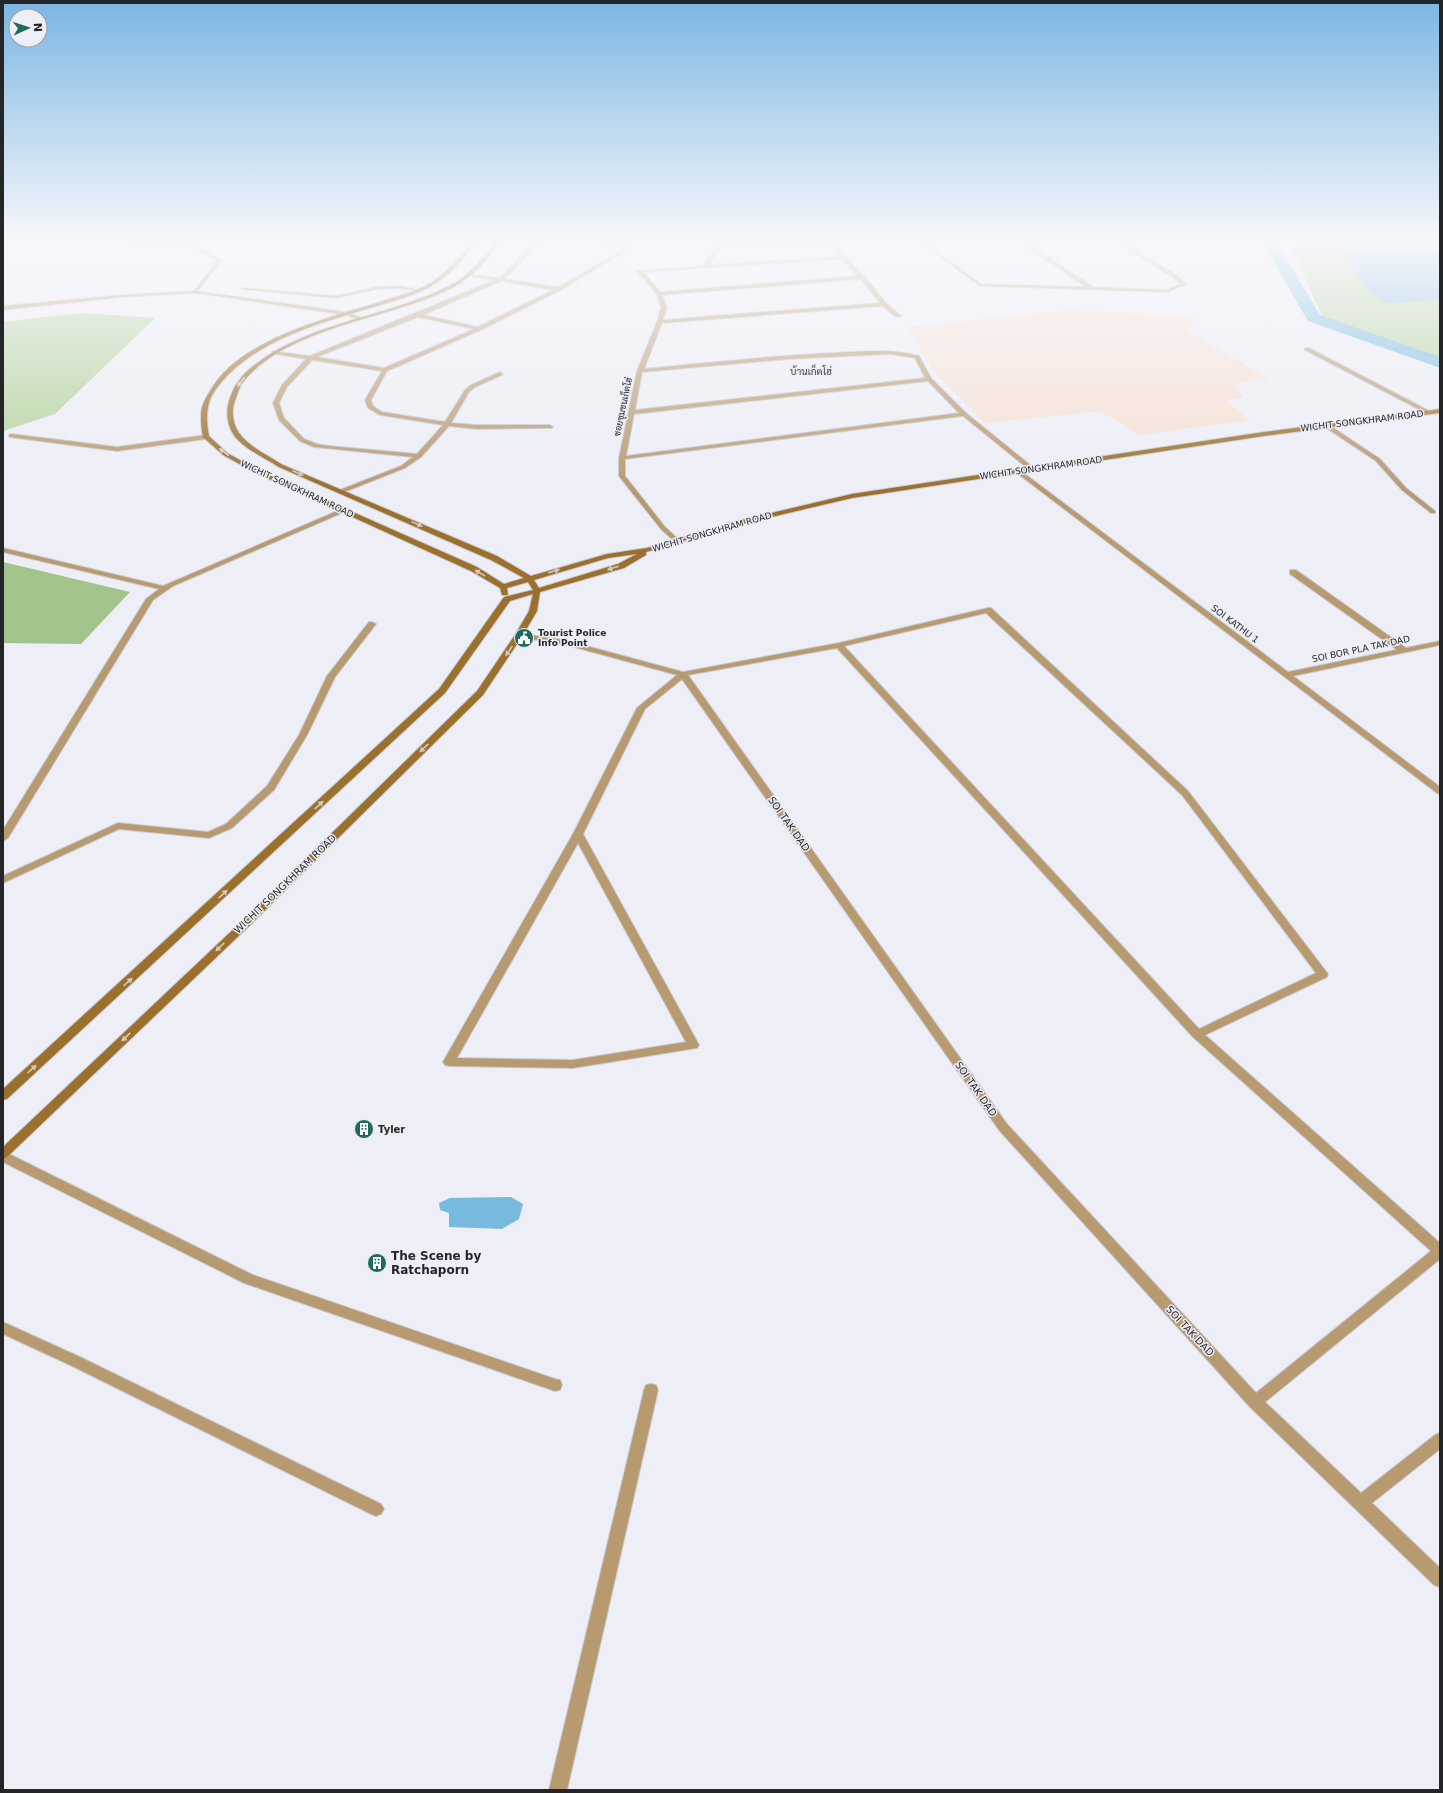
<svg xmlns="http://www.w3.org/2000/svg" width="1443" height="1793" viewBox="0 0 1443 1793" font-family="'DejaVu Sans',Sarabun,sans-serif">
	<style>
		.education { fill: #f6e0d3 }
		.green { fill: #b4d29d }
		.forest { fill: #a2c389 }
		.water { fill: #77b9df }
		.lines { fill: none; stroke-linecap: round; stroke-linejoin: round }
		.canal { fill: #77b9df; fill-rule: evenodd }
		.service-casing { stroke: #c9cad1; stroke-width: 2 }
		.minor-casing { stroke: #c9cad1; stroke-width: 2 }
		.tertiary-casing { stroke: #c9cad1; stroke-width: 2 }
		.secondary-casing { stroke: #c9cad1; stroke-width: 2 }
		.service { fill: #b89a71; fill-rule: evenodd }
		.minor { fill: #b89a71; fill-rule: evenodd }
		.tertiary { fill: #b89a71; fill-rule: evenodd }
		.secondary { fill: #9b702d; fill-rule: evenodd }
		.oneway { fill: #d4c8ba }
		.labels { text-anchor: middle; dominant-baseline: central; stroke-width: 3; stroke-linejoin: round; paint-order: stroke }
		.far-street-label { font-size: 9px; fill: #242527; stroke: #edeef6 }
		.far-poi-label { font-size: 9px; font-weight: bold; fill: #242527; stroke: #edeef6; text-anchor: start }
		.far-quarter-label { font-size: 10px; fill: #3d3e44; stroke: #edeef6 }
		.street-label { font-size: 10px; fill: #242527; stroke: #edeef6 }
		.poi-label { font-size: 10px; font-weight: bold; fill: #242527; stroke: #edeef6; text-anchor: start }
		.near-poi-label { font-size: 12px; font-weight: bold; fill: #242527; stroke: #edeef6; text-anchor: start }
	</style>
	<rect width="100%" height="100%" fill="#edeef6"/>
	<!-- education -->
	<path class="education" d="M1070,310L1196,317L1187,331L1268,378L1234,383L1244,398L1225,400L1250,420L1140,435L1100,411L985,423L932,369L908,327Z"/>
	<!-- green -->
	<g class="green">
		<path d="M1287,238H1327L1372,294L1387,302L1440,300V359L1323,318Z"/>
		<path d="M81,313L155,318L55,414L3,431V322Z"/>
	</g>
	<!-- forest -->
	<path class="forest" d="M3,562L130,592L81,644L3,643Z"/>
	<!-- water -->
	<g class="water">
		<path d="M1327,238H1440V300L1387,303L1372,294Z"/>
		<path d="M511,1197L523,1204L519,1219L502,1229L449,1227V1213L440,1210L439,1203L450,1198Z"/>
	</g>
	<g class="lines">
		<!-- canal -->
		<path class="canal" d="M1260,238H1274L1320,315L1440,357V368L1308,321Z"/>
		<defs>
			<g id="service">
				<path d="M1290,570H1296L1406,648V652H1400L1290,574Z"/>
				<path d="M3,1151L253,1275L555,1379L560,1380L562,1385L560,1390L555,1391L244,1283L3,1162Z"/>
				<path d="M3,1322L80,1357L381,1504L384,1509L381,1514L376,1516L371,1514L70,1365L3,1334Z"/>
			</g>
			<g id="minor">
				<path d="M111,238H115V241L193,246L222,260L196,293L194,292L217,260L192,248L113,243L111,242Z"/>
				<path d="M540,238H548C527,248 522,266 504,279L558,287L628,247L556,238L589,239L634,246L561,290L481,330L387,371L371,400L373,406L382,412L445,422L465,390L471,385L500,372L503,374L502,375L475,387L469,392L451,423L477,425H550L553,427L552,428L477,429L449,426L421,457L405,468L344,492H340V490L401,466L413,457L314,447L300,441L279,420L273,403L282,385L306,359L275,354L272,352L273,351L310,356L495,280L469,276L467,274L499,278C515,267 523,246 540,238ZM501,281L553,290L478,327L423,315ZM418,317L474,329L384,368L317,357ZM312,360L382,371L365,400L368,408L380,415L443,425L417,454L329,446L317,444L304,439L284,418L279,403L287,387Z"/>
				<path d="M643,238H649L640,244H636V242Z"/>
				<path d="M914,238H919L981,284L1086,287L1014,238H1020L1093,287L1167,290L1181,284L1171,276L1109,238H1115L1175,274L1186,284L1168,292L980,286Z"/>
				<path d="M718,245L835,246L864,276L886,303L901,316L896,317L883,306L662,323L644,369C706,363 769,356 831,353C861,352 890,348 919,356L931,378L966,413L1035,469V471H1031L963,416L625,459V476L665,527L679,540L674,541L661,529L619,476V458L637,371L657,322L661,307L657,294L637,271L702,266ZM721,247L832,248L840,257L708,265ZM842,259L858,276L660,292L643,272ZM861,279L880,303L663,320L667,307L662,295ZM891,354L915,358L925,378L635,410L642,372L789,359ZM928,381L959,413L626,456L634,414Z"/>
				<path d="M400,286L420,290L418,291L400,288L377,289L336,298L241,289L243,288L336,296L377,287Z"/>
				<path d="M1305,348H1309L1433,413L1428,414L1305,350Z"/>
				<path d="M1325,425H1329L1380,459L1406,488L1435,511V513H1431L1402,490L1376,461L1325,427Z"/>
				<path d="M11,434L117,447L206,435L209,437L206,439L117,451L9,437V435Z"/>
				<path d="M1017,471H1021L1288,672L1440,641V645L1293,676L1440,787V794L1437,793L1017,473Z"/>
				<path d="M342,509L345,511L344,512L173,586L153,600L8,838L3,841V830L146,599L159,589L3,552V548L163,586Z"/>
				<path d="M988,608H991L1188,791L1328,974L1327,977L1205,1035L1440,1243V1259L1265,1402L1361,1493L1435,1435L1440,1433V1449L1372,1503L1440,1568V1587L1434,1585L1250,1407L999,1130L682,679L645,709L583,834L699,1045L697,1048L573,1068L449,1066L445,1065L443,1062L573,834L637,708L677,675L563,644L516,637V633L564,640L683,672L839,643ZM986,613L1182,795L1316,973L1199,1029L844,646ZM837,648L1193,1037L1431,1251L1256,1393L1007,1124L688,675ZM578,843L686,1042L573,1060L457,1058Z"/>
				<path d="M369,622H372L376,624L335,677L307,735L274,790L232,828L209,838L119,829L3,883V876L118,823L208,832L226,824L267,786L299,735L327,676Z"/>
				<path d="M651,1384L656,1385L658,1390L567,1790H549L644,1390L646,1385Z"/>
			</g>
			<path id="tertiary" d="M196,291L346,312L363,318L360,320L346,315L196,293L122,297L3,310V306L122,295Z"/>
			<path id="secondary" d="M476,238H481C465,256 450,277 428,288C412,296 394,301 377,306C327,321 268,336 229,374C221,382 212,392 209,403C206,414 207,426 209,436L227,453L260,471L477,567L504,584L524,578L491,560L279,467C265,458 248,451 236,438C227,427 225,411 230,398C232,393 234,386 238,382C245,371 257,363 267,356C324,320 392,315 451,285C471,274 485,256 498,238H503C489,257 475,276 454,287C392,319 288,326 243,382C240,386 238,393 236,398C231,409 232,423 239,433C249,447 269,456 283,465L497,556L531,576L607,554L647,548L733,522L852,494L1264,432L1440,409V413L1264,436L852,498L737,525L646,552V555L624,568L540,592L537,611L523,635L483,695L247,928L7,1157L3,1159V1147L239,924L477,691L515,635L529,611L533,594L510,601L445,693L7,1099L3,1100V1089L439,689L504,597L533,590L528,582L507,588L508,595H502L500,588L471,571L256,473L223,455L203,437C201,427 200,417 202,407C204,400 208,394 212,388C240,341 323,319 373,304C391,298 409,294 425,286C446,275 461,256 476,238ZM637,554L618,564L539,588L534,580L608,558Z"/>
		</defs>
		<!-- service casing -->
		<use href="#service" class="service-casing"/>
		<!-- minor casing -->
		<use href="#minor" class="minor-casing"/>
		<!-- tertiary casing -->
		<use href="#tertiary" class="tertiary-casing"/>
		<!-- secondary casing -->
		<use href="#secondary" class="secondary-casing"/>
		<!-- service -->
		<use href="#service" class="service"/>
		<!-- minor -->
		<use href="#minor" class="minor"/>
		<!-- tertiary -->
		<use href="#tertiary" class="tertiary"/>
		<!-- secondary -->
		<use href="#secondary" class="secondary"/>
	</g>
	<!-- one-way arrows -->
	<defs><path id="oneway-solid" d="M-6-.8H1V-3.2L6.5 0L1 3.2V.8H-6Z"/></defs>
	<g class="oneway">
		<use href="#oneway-solid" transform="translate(241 382) rotate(128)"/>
		<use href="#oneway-solid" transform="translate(224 452) rotate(-143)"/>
		<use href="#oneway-solid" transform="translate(298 473) rotate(23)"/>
		<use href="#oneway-solid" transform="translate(417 524) rotate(24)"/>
		<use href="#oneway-solid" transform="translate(613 568) rotate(163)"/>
		<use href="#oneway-solid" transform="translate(554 571) rotate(-17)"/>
		<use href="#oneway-solid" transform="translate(480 573) rotate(-149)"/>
		<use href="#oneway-solid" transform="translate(509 651) rotate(124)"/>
		<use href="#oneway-solid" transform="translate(424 748) rotate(136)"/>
		<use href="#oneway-solid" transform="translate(319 805) rotate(-43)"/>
		<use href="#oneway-solid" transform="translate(223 894) rotate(-43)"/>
		<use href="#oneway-solid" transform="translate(220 947) rotate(136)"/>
		<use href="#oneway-solid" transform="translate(128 982) rotate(-42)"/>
		<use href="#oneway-solid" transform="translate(126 1037) rotate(136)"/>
		<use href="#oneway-solid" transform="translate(32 1069) rotate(-42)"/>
	</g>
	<!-- sky -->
	<linearGradient id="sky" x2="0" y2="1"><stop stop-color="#7bb6e4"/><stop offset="0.49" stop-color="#f7f7fb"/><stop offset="1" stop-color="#f7f7fb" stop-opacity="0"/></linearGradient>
	<rect width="1443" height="489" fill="url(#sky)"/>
	<!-- icons -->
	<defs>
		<symbol id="civic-disc" viewBox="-11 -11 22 22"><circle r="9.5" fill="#22695d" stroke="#edeef6"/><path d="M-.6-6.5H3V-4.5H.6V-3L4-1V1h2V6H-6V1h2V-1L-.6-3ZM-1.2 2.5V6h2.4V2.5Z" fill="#fff"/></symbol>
		<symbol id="building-disc" viewBox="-11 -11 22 22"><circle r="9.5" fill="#22695d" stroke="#edeef6"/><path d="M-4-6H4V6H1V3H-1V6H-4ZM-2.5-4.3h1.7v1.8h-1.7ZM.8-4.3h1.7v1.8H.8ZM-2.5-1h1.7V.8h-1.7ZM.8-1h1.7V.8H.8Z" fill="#fff"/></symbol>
	</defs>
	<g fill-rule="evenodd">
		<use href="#civic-disc" x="513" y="627" width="22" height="22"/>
		<use href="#building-disc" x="353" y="1118" width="22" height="22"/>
		<use href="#building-disc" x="366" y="1252" width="22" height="22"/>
	</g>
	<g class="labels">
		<!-- far-street labels -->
		<g class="far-street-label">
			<text transform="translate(623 407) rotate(-78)">ซอยชุมชนเก็ตโฮ่</text>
			<text transform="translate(1362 421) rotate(-7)">WICHIT SONGKHRAM ROAD</text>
			<text transform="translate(1041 468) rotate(-8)">WICHIT SONGKHRAM ROAD</text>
			<text transform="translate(297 489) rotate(25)">WICHIT SONGKHRAM ROAD</text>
			<text transform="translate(712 532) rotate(-16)">WICHIT SONGKHRAM ROAD</text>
			<text transform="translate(1235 624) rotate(37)">SOI KATHU 1</text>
			<text transform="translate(1361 649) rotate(-12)">SOI BOR PLA TAK DAD</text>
		</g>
		<!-- far-poi labels -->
		<g class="far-poi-label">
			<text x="538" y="633">Tourist Police<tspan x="538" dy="10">Info Point</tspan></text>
		</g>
		<!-- far-quarter labels -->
		<g class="far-quarter-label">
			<text x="811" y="371">บ้านเก็ตโฮ่</text>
		</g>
		<!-- street labels -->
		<g class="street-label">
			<text transform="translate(789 824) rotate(55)">SOI TAK DAD</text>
			<text transform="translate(285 884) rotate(-44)">WICHIT SONGKHRAM ROAD</text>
			<text transform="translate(976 1089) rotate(55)">SOI TAK DAD</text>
			<text transform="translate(1190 1331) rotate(47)">SOI TAK DAD</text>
		</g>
		<!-- poi labels -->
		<g class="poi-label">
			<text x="378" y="1129">Tyler</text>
		</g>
		<!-- near-poi labels -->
		<g class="near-poi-label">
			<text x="391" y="1256">The Scene by<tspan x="391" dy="14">Ratchaporn</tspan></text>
		</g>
	</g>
	<!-- border -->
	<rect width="1443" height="1793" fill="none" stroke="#242527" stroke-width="8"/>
	<!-- north arrow -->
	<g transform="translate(28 28) rotate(87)"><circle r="19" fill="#edeef6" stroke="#9d9ea3"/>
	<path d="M0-3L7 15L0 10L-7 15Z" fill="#22695d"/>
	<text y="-6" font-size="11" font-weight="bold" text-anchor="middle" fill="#242527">N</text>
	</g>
</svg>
